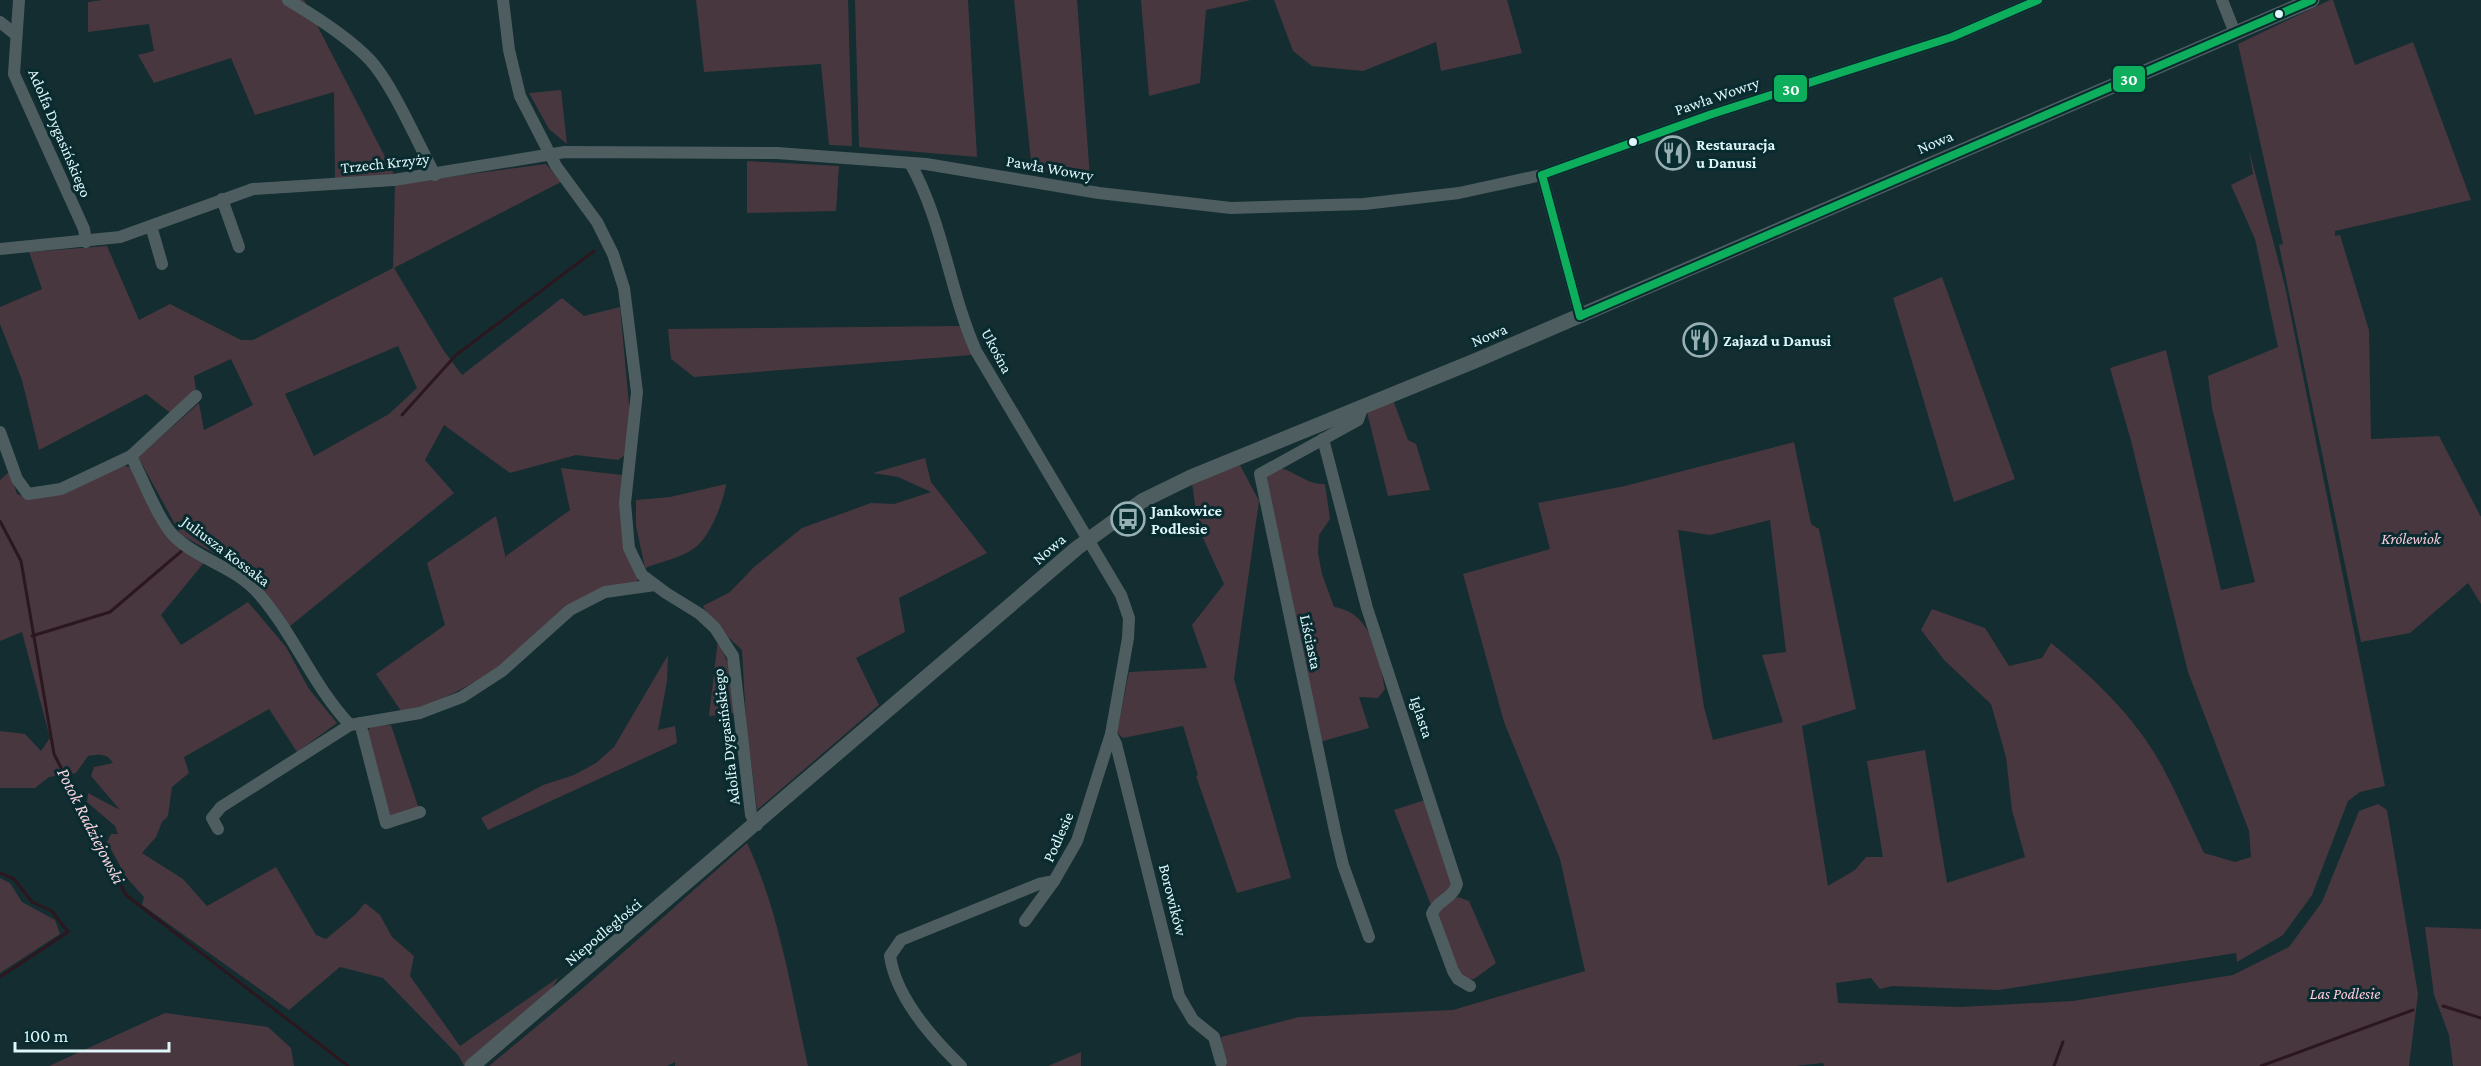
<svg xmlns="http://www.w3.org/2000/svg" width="2481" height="1066" viewBox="0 0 2481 1066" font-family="'Crimson Pro',serif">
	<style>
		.green { fill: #49373f; fill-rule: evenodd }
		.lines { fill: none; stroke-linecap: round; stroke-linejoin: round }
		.stream { stroke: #2c1720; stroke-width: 3 }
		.minor { stroke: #4e5e60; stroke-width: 12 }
		.tertiary { stroke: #4e5e60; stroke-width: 15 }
		.bus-1-casing { stroke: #082b30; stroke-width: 12 }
		.bus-1 { stroke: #0daf5c; stroke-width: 8 }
		.bus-dot { fill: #dff6fa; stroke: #082b30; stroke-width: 2 }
		.labels { text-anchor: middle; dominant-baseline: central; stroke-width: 6; stroke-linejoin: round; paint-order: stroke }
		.street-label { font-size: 16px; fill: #dff6fa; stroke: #082b30 }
		.poi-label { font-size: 16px; font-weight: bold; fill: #dff6fa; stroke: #082b30; text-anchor: start }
		.park-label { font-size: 16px; font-style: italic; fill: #fbcad9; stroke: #082b30 }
		.water-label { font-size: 18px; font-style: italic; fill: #fad5df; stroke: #082b30 }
		.line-badge { stroke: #082b30; stroke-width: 2 }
		.badge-label { font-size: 16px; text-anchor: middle; font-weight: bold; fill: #fff }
	</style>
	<rect width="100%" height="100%" fill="#132d30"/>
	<!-- green -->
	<g class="green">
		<path d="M102,0H304L396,178L335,179L334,92L255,115L231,58L154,83L138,55L154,51L149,24L88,32V2Z"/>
		<path d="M696,0H848L852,146L829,145L821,64L704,72Z"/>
		<path d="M855,0H968L977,157L859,147Z"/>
		<path d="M1014,0H1077L1090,178L1032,170Z"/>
		<path d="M1141,0H1251L1206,10L1200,83L1149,96Z"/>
		<path d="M1274,0H1507L1522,53L1441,71L1436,42L1363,71L1312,66L1293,51Z"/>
		<path d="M2330,0H2333L2355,65L2413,42L2471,200L2335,231V236L2340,235L2369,330L2371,439L2439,436L2481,517V604L2468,583L2410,633L2361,642L2279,245L2283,244L2238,44Z"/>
		<path d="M561,90L567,144L549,129L529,93Z"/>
		<path d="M2249,150L2285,286L2385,786L2360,792L2348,801L2312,895L2283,935L2237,962L2236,953L1999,990L1892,986L1880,989L1871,978L1836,983L1838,1003L1960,1007L2073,1001L2233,975L2289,947L2322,902L2359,811L2378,804L2387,810L2418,994L2409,1066H1824L1823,1063L1795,1066H1224L1221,1037L1299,1017L1453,1010L1585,971L1560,859L1504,722L1463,574L1550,549L1538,503L1625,486L1794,442L1811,524L1819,529L1856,709L1802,726L1828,886L1855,870L1866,857H1883L1867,761L1925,750L1947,883L2025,857L2012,810L2006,757L1991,704L1945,661L1921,630L1932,609L1985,628L2009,666L2042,658L2051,643C2093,677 2136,718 2162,766C2177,794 2190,824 2204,853L2235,862L2251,857L2249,831L2188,672L2130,437L2110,368L2166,350L2221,590L2255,582L2212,408L2208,376L2278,347L2255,239L2231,185L2253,174ZM1770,520L1786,652L1762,655L1783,722L1713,740L1704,707L1678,530L1710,535Z"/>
		<path d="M747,161L839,166L836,211L747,213Z"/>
		<path d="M546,164L561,182L394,268L444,351L462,375L562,298L584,316L620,307L630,415L625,455L618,460L576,455L510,473L444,425L425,460L454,493L289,627L271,601L239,567L181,535L138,457L199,403L204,430L253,405L231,359L194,376L196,390L173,415L146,394L39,450L22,380L0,324V307L42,289L29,252L107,246L139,320L170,304L241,340H253L393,268L395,184ZM398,346L417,388L389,414L314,456L285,394Z"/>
		<path d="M1942,277L2015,479L1954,502L1893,298Z"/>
		<path d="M961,326L972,355L694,377L671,359L668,329Z"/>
		<path d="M1393,400L1408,440L1416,444L1430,490L1388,496L1367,412Z"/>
		<path d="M925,458L931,482L987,553L899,598L905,632L856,658L879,705L757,810L746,721L742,650L712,622L703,606L730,592L754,567L802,528L871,503L894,504L931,492L898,477L873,473Z"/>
		<path d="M122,465L132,468L168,536L207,559L161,615L181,645L248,602L286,647L309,689L337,723L297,752L269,709L184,757L189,773L172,787L168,816L162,822L156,837L142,853L183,879L207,906L276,867L316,935L326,939L356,914L365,903L380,915L392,937L414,956L410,976L460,1046L559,977L545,998L464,1066L458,1055L383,978L340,967L289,1010L142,905L144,897L126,877L107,842L111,834H118L115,826L87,802L88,793L120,810L91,776L94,767L113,763C107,753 99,754 88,756L76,773L49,777L35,788H0V731L25,734L41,751L50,738L22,632L0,641V480L10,471L17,494L28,498Z"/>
		<path d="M1240,465L1259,501L1234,679L1291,878L1237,893L1196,776L1198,775L1183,726L1123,738L1117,732L1129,672L1207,668L1192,625L1224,584L1198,527L1192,483Z"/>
		<path d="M561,468L622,475L624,548L638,573L637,582L604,588L496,669L462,689L420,709L403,714L376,674L445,625L427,563L496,516L506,559V556L570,510Z"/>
		<path d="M1281,468C1297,473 1308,485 1325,484L1330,519L1319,535L1318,553L1322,574L1334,607C1372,612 1379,657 1385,689L1378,698L1359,697L1369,728L1320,742L1266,477Z"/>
		<path d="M726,484C724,501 709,540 693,549C680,558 660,562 645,568L636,526V500L670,497Z"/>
		<path d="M718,639L729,666L735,713L709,716Z"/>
		<path d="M668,655L667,681L658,730L675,726L677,743L488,830L481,818L543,785L574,775L596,763L614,747Z"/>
		<path d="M391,725L420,812L390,819L367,732L371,726Z"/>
		<path d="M1425,800L1454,882L1449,892L1431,905L1394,810Z"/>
		<path d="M747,843C780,913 791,991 808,1066H675V1062L667,1066H489L583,988Z"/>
		<path d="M0,878L10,883L22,902L55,920L60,934L0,973Z"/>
		<path d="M1458,897L1469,901L1496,963L1474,979H1465L1458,971L1438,915L1443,904Z"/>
		<path d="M2425,927L2481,929V1066H2453L2449,1035L2434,995Z"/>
		<path d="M165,1013L268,1027L291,1048L294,1066H49Z"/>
		<path d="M1081,1052V1066H1048Z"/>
	</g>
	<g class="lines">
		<!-- stream -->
		<g class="stream">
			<path d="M402,415L456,355L594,251"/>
			<path d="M0,521L21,561L54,754L126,895L348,1066"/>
			<path d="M32,636L110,612L184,549"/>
			<path d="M0,873L14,879L32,902L52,911L68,932L0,977"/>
			<path d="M2443,1006L2481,1018"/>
			<path d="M2054,1066L2063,1042"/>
			<path d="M2261,1066L2413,1010"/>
		</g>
		<!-- minor -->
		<g class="minor">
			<path d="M19,0L14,74L84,229L86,242"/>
			<path d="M288,0C315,16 347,36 369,59C392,83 418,144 435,175"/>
			<path d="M503,0L509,50L520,96L556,166L597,222L613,254L624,288L637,392L625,503L629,548L642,575L666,593L700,614L715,628L733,656L751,815L757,825"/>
			<path d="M2222,0L2235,33"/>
			<path d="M0,22L15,34"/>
			<path d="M910,163C943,221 949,290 976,351L1121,595L1129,618L1128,638L1111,734L1077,841L1054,881L1039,884L901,940L890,956C896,998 932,1038 961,1066"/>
			<path d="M1542,175L1580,316"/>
			<path d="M222,199L239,247"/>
			<path d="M151,226L162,264"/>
			<path d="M0,249L120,237L253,189L394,180L565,152L777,153L926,164L1099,193L1231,208L1364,204L1459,193L1542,175L1712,114L1952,37L2038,0"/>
			<path d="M1363,406L1358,420L1260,474L1335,831L1343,865L1369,937"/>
			<path d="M0,432L17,479L28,494L61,489L131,456C142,477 159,522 175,537C199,560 235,567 258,593C294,634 313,686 350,725L420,713L462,697L502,671L570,610L605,592L655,585"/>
			<path d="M1323,439L1367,608L1457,884C1453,899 1437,900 1432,914L1453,971L1458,979L1470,986"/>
			<path d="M131,456L196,396"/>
			<path d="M360,723L386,823L420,812"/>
			<path d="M1111,734L1116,744L1179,996L1193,1020L1214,1037L1221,1062"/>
			<path d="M218,829L212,818L221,807L350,725"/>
			<path d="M1025,921L1054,881"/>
		</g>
		<!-- tertiary -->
		<path class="tertiary" d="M472,1066L1077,548L1142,501L1191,477L1477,360L2312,0"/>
		<defs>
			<g id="bus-1">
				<path d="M1542,175L1712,114L1952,37L2038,0"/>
				<path d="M1542,175L1580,316"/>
				<path d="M1580,316L2312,0"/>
			</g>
		</defs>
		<!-- bus-1 casing -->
		<use href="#bus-1" class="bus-1-casing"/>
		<!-- bus-1 -->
		<use href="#bus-1" class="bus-1"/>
	</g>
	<!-- icons -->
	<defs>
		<symbol id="restaurant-ring" viewBox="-11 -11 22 22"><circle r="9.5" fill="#082b30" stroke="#98b0b3" stroke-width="1.5"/><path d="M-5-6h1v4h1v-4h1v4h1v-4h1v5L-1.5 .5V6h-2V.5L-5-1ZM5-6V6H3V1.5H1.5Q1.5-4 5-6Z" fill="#98b0b3"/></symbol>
		<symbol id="bus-ring" viewBox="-11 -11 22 22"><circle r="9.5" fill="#082b30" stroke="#98b0b3" stroke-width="1.5"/><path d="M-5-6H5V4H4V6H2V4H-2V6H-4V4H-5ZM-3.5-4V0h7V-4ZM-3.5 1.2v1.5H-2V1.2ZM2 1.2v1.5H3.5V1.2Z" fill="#98b0b3"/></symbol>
	</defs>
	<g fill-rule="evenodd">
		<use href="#restaurant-ring" x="1654" y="134" width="38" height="38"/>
		<use href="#restaurant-ring" x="1681" y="321" width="38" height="38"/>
		<use href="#bus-ring" x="1109" y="500" width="38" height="38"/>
	</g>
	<!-- markers -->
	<g class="bus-dot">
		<circle cx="2279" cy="14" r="5"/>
		<circle cx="1633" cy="142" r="5"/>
	</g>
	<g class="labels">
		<!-- street labels -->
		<g class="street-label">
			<text transform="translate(1717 96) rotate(-19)">Pawła Wowry</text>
			<text transform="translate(60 133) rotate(67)">Adolfa Dygasińskiego</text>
			<text transform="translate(1935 142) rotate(-23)">Nowa</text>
			<text transform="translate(385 163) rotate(-6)">Trzech Krzyży</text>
			<text transform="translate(1050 168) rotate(10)">Pawła Wowry</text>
			<text transform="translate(1489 335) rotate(-23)">Nowa</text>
			<text transform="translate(997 351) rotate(62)">Ukośna</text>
			<text transform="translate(1049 549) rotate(-41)">Nowa</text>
			<text transform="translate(226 551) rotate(37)">Juliusza Kossaka</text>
			<text transform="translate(1311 642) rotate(78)">Liściasta</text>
			<text transform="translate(1422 717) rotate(72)">Iglasta</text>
			<text transform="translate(726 737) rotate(-97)">Adolfa Dygasińskiego</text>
			<text transform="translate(1058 837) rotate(-66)">Podlesie</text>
			<text transform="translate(1173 900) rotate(76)">Borowików</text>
			<text transform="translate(603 932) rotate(-40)">Niepodległości</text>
		</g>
		<!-- poi labels -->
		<g class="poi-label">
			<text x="1696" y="144">Restauracja<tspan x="1696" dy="18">u Danusi</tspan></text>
			<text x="1723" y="340">Zajazd u Danusi</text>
			<text x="1151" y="510">Jankowice<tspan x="1151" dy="18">Podlesie</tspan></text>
		</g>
		<!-- park labels -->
		<g class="park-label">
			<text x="2411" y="538">Królewiok</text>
			<text x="2345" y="993">Las Podlesie</text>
		</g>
		<!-- water labels -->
		<g class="water-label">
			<text transform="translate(91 826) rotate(63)">Potok Radziejowski</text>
		</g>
	</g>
	<g class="line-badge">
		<rect x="2112" y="65" width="34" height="28" rx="6" fill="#0daf5c"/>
		<rect x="1773" y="74" width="35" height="29" rx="6" fill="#0daf5c"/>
	</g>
	<g class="badge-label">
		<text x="2129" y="85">30</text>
		<text x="1791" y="95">30</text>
	</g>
	<!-- scale -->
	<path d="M15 1042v9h154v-9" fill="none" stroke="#dff6fa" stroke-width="3"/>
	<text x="24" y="1042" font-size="18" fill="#dff6fa" stroke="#082b30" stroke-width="4.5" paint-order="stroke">100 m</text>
</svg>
